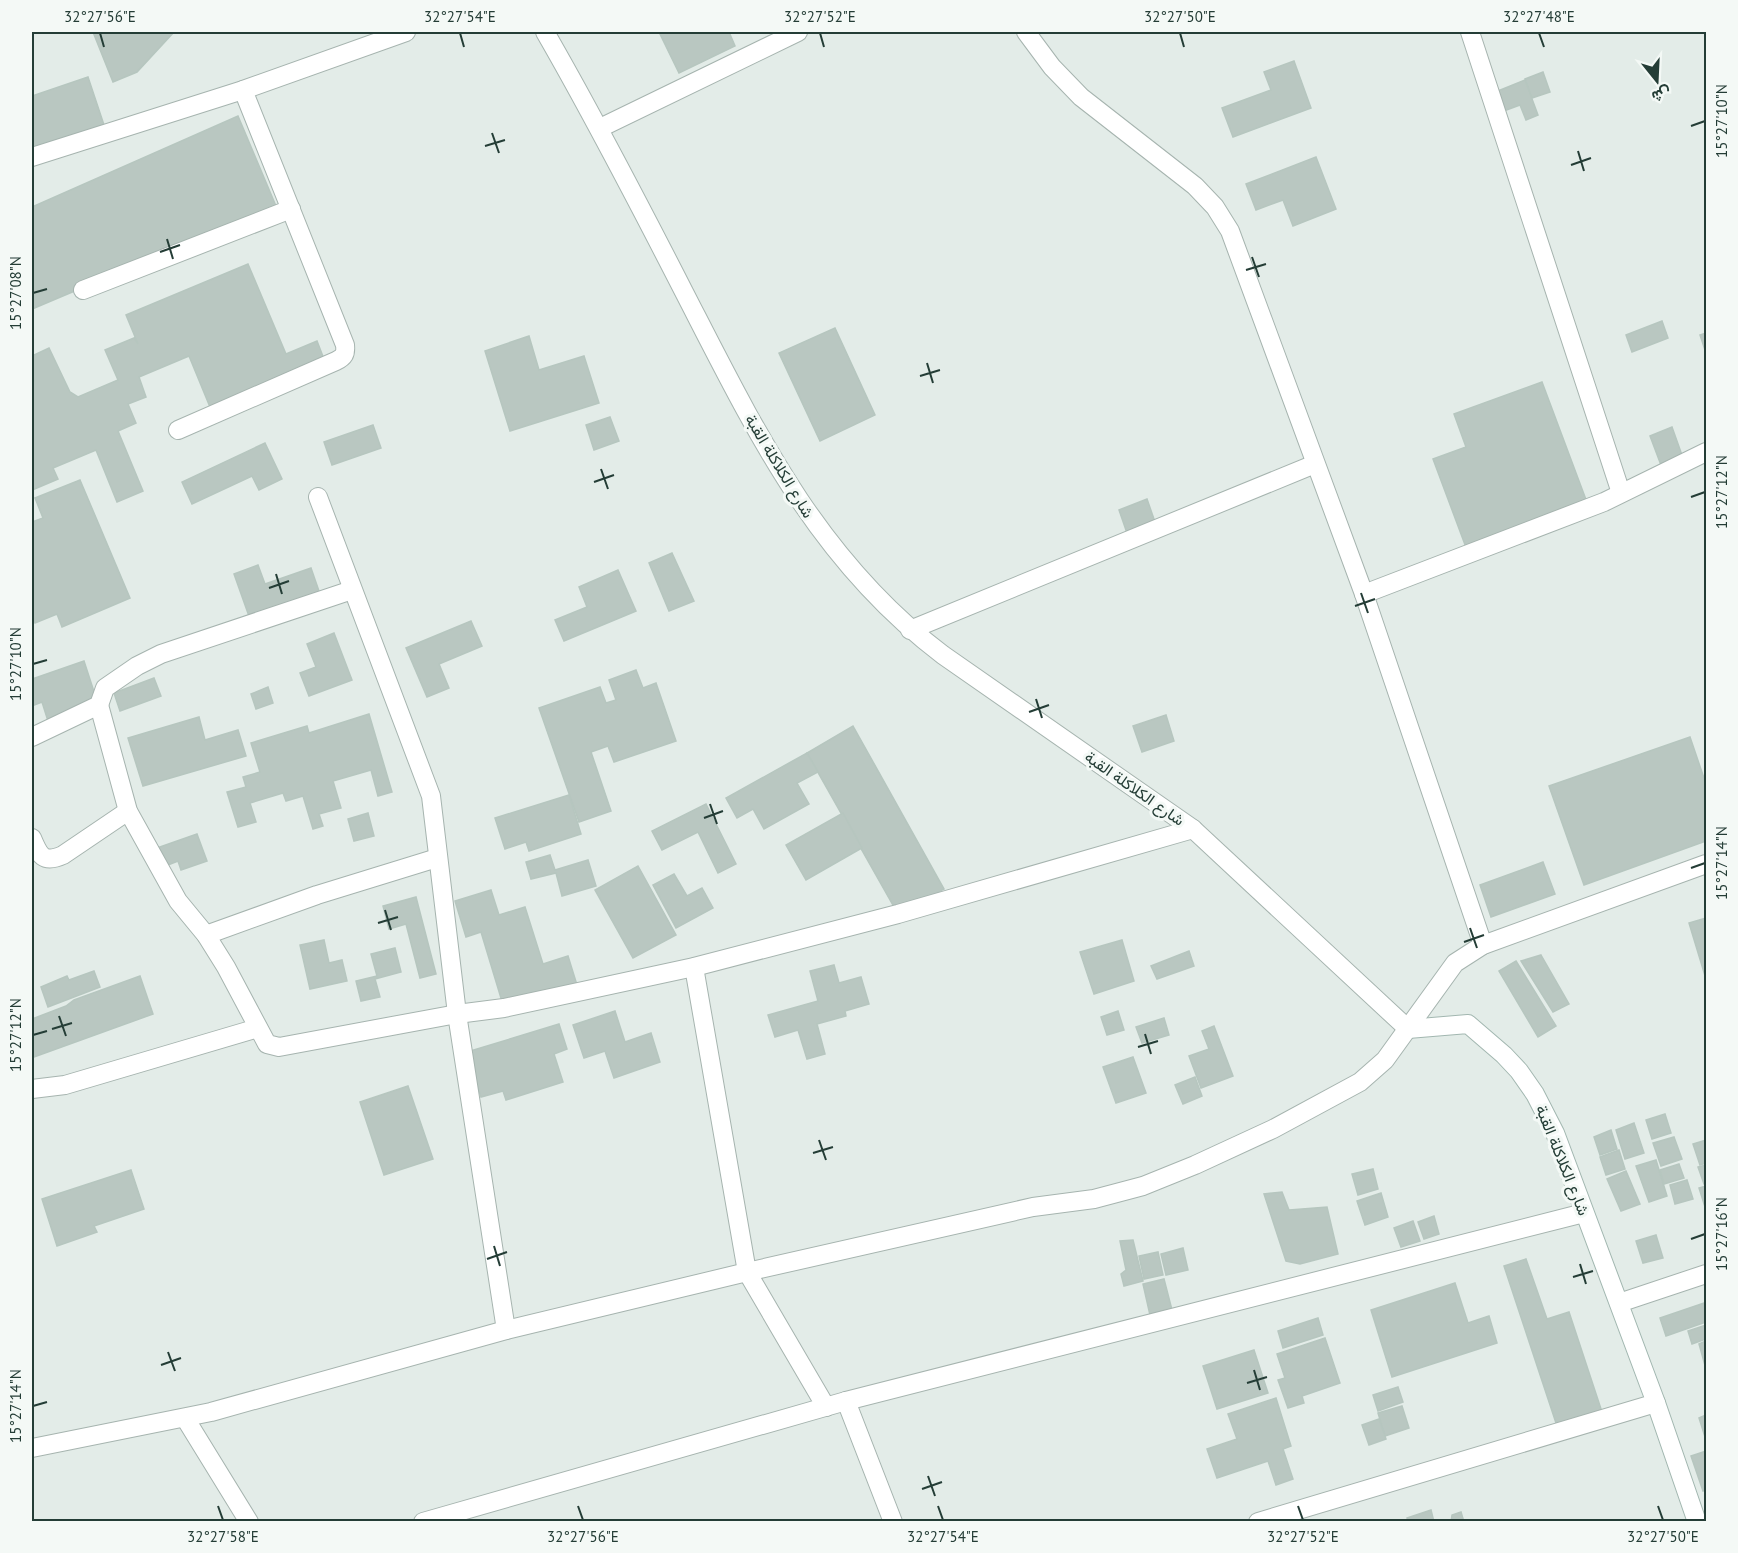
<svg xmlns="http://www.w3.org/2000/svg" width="1738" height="1553" viewBox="0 0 1738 1553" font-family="'PT Sans',Vazirmatn,sans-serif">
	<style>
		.building { fill: #b9c7c1; stroke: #b6c6bf; stroke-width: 1.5 }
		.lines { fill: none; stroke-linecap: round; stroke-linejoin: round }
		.street-casing { stroke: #a6b4af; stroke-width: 20 }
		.secondary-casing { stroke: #a2b7b0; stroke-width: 20 }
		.street { stroke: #fff; stroke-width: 18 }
		.secondary { stroke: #fff; stroke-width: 18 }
		.ticks { fill: none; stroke: #243d36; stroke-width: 2 }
		.labels { text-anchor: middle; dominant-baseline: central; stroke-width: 6; stroke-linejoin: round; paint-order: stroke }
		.street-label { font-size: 16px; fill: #243d36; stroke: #f4f9f6 }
		.neatline { fill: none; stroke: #243d36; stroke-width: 2 }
		.ticks-label { font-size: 15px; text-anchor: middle; fill: #243d36 }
	</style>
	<rect width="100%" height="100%" fill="#e3ece8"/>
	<!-- building -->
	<g class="building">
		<path d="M93,32H174L137,72L113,82Z"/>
		<path d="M659,32H729L735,46L679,73Z"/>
		<path d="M1294,61L1311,108L1233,137L1222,108L1271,90L1264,72Z"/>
		<path d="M1543,72L1550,92L1532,98L1525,79Z"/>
		<path d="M88,77L105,128L32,153V96Z"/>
		<path d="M1525,80L1538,115L1526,120L1520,105L1501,112L1493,93Z"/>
		<path d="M238,116L276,206L32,309V207Z"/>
		<path d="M1316,157L1336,209L1293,226L1283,200L1256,210L1246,184Z"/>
		<path d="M248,264L286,354L317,341L324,359L210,407L189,356L139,377L146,397L128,404L136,423L118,431L143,491L117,502L96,450L53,468L58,479L32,490V382L34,381L32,376V356L49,348L70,392L78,397L118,380L105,350L134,338L138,344L126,315Z"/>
		<path d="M1662,321L1668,338L1632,352L1626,335Z"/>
		<path d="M835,328L875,415L820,441L779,353Z"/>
		<path d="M1706,333V353L1700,335Z"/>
		<path d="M529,336L539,370L584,356L599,403L510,431L485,351Z"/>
		<path d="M1542,382L1588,505L1467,550L1433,459L1466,447L1454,414Z"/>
		<path d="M610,417L619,441L594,450L586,425Z"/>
		<path d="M373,425L381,448L332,465L324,442Z"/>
		<path d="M1672,427L1683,458L1661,465L1650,436Z"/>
		<path d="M265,443L282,479L259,490L252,476L192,504L182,482Z"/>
		<path d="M80,480L130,598L62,627L57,614L35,623L32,616V522L43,518L35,498Z"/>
		<path d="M1147,499L1155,522L1127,533L1119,510Z"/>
		<path d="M672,553L694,601L669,611L649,563Z"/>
		<path d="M258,565L265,584L311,568L320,594L250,619L234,574Z"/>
		<path d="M618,570L636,611L564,641L555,620L587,607L579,587Z"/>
		<path d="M471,621L482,646L439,664L449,688L427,697L406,648Z"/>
		<path d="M334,633L352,680L309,696L300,673L316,667L307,644Z"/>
		<path d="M84,661L98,704L48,721L42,702L32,706V679Z"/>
		<path d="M636,670L643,688L656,683L676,741L614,762L608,746L591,752L611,811L579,822L539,708L600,687L606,703L616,700L609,680Z"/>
		<path d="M154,678L161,696L120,711L114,693Z"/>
		<path d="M268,687L273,703L256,709L251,694Z"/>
		<path d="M369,714L392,792L378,796L371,770L333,781L341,808L319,814L323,826L313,829L303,796L286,801L283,793L250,803L256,822L238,827L227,792L246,787L243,777L260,772L251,743L307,726L309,733Z"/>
		<path d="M1166,715L1174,741L1142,752L1133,726Z"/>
		<path d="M199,717L205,740L238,730L246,756L143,786L128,738Z"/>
		<path d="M853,726L944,889L898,914L807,753Z"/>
		<path d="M1690,737L1706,784V841L1584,885L1549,786Z"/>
		<path d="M807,753L818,772L797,783L809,804L764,829L753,809L737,818L726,798Z"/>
		<path d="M569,795L581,834L529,851L526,842L505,849L495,818Z"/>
		<path d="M706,804L736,864L718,873L698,832L662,850L652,831Z"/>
		<path d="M368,813L374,836L354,841L348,819Z"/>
		<path d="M843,813L862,848L806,880L786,845Z"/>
		<path d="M197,834L207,861L181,870L178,861L163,867L157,848Z"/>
		<path d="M550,855L555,870L588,860L596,886L562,896L556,873L531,879L526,862Z"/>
		<path d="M1543,862L1555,894L1491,917L1480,885Z"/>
		<path d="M638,866L676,935L633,958L595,890Z"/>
		<path d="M674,874L687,896L702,888L713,908L676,928L653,885Z"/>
		<path d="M491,890L499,915L525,907L543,964L568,956L577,985L504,1008L481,932L466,937L455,901Z"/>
		<path d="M416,897L436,974L420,978L406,924L389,929L383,906Z"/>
		<path d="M1706,918V979L1689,923Z"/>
		<path d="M324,940L329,963L342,960L347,981L310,989L300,945Z"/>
		<path d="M1122,940L1134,981L1094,994L1080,952Z"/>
		<path d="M395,948L401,972L375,979L380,997L361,1001L356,981L377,976L371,954Z"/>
		<path d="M1189,951L1194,966L1157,979L1151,966Z"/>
		<path d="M1541,955L1569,1004L1553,1012L1521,961Z"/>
		<path d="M1516,961L1556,1026L1538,1037L1499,971Z"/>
		<path d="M834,965L839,983L861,977L869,1004L845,1011L846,1016L817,1024L825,1054L807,1059L798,1030L775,1037L768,1015L818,1001L810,971Z"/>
		<path d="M94,971L100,987L48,1007L41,987L67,976L69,980Z"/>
		<path d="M140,976L153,1014L34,1057L32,1049V1019L66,1006L74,1000Z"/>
		<path d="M615,1011L625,1042L651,1033L660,1062L614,1078L605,1051L584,1058L573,1025Z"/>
		<path d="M1118,1011L1124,1030L1107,1035L1101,1017Z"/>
		<path d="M1164,1018L1169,1035L1142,1043L1136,1027Z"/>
		<path d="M559,1024L567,1049L554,1054L563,1082L506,1100L503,1091L481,1097L467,1052Z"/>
		<path d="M1214,1026L1233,1076L1201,1088L1189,1056L1209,1049L1202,1031Z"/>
		<path d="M1133,1057L1146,1093L1116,1103L1103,1067Z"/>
		<path d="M1195,1077L1202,1096L1183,1104L1175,1085Z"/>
		<path d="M408,1086L433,1159L384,1175L360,1102Z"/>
		<path d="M1665,1114L1671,1133L1652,1139L1646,1120Z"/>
		<path d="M1634,1123L1644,1153L1625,1159L1616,1130Z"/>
		<path d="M1611,1130L1617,1149L1600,1155L1594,1137Z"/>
		<path d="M1674,1137L1682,1159L1661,1166L1653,1143Z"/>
		<path d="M1706,1140V1163L1700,1165L1693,1144Z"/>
		<path d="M1619,1150L1625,1169L1606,1175L1600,1157Z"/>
		<path d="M1656,1160L1667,1196L1649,1202L1636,1166Z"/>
		<path d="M1679,1164L1684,1178L1664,1184L1660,1170Z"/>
		<path d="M1706,1165V1184H1704L1698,1167Z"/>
		<path d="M1373,1169L1378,1189L1358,1195L1352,1174Z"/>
		<path d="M131,1170L144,1209L94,1226L97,1232L57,1246L42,1199Z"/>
		<path d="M1626,1171L1640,1204L1621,1211L1607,1179Z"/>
		<path d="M1687,1180L1693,1199L1675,1204L1670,1185Z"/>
		<path d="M1706,1186V1210L1699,1188Z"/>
		<path d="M1282,1192L1289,1210L1327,1207L1338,1254L1300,1264L1286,1261L1264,1194Z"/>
		<path d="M1381,1193L1388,1217L1365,1225L1357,1201Z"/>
		<path d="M1434,1216L1439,1234L1424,1239L1418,1222Z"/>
		<path d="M1413,1221L1420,1241L1401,1247L1394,1228Z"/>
		<path d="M1656,1235L1663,1258L1643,1263L1636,1241Z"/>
		<path d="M1133,1240L1143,1281L1124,1286L1121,1274L1126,1270L1120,1241Z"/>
		<path d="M1183,1248L1188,1270L1166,1275L1161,1254Z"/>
		<path d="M1158,1252L1163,1275L1144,1279L1139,1256Z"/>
		<path d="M1526,1259L1547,1319L1569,1312L1603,1415L1558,1429L1504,1266Z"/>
		<path d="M1164,1279L1172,1310L1150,1315L1143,1284Z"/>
		<path d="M1455,1283L1468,1323L1489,1316L1497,1343L1392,1377L1371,1310Z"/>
		<path d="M1704,1303L1706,1322L1666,1336L1660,1318Z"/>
		<path d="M1318,1318L1323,1335L1283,1348L1278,1331Z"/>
		<path d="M1706,1325V1339L1692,1344L1688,1331Z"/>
		<path d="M1325,1338L1340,1383L1302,1396L1304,1403L1288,1408L1278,1380L1285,1378L1277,1354Z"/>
		<path d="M1706,1341V1369L1699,1344Z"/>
		<path d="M1254,1350L1268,1393L1217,1409L1203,1366Z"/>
		<path d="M1398,1387L1403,1402L1378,1411L1373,1395Z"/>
		<path d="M1276,1398L1291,1446L1283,1449L1293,1479L1276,1485L1268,1461L1217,1478L1207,1449L1237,1439L1228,1414Z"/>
		<path d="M1402,1406L1409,1428L1385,1436L1378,1413Z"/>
		<path d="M1706,1415V1440L1699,1418Z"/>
		<path d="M1379,1419L1386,1439L1369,1445L1362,1425Z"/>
		<path d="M1706,1451V1490L1703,1491L1691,1456Z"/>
		<path d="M1431,1510L1434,1522H1408L1407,1518Z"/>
		<path d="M1461,1512L1464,1522H1451L1452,1515Z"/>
	</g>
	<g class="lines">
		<defs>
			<g id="street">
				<path d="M545,32C594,117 639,204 684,292C755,430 816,559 943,655L1193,829L1408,1029"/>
				<path d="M1026,32L1052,67L1081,97L1195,186L1215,207L1230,231L1364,594L1483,945"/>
				<path d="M1470,32L1621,493"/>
				<path d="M600,128L798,32"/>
				<path d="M32,157L243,90L406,32"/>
				<path d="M83,290L291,209"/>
				<path d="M178,430L336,361C344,357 346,354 345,345L243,90"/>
				<path d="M318,497L431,796L457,1014L506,1330"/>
				<path d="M1364,594L1604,502L1706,452"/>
				<path d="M910,630L1315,464"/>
				<path d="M99,705L128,811L178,901L206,935L226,967L267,1044L279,1047L457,1014L504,1008L694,967L898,914L1193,829"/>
				<path d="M32,737L99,705L105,688L137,666L161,654L352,590"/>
				<path d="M32,838C39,855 43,864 63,855L128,811"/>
				<path d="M206,935L317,895L437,858"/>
				<path d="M694,967L747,1272L826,1407"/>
				<path d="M32,1089L65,1085L258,1028"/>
				<path d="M1619,1303L1706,1274"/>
				<path d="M846,1401L893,1522"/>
				<path d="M185,1418L249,1522"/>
				<path d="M32,1448L211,1412L506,1330L747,1272L1033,1207L1094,1199L1143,1186L1195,1165L1273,1129L1360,1082L1385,1060L1455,963L1483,945L1706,864"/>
				<path d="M423,1522L846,1401L1584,1213"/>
				<path d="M1258,1522L1656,1403"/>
			</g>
			<path id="secondary" d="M1408,1029L1468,1024L1504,1055L1519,1071L1535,1094L1555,1133L1656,1403L1697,1522"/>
		</defs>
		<!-- street casing -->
		<use href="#street" class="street-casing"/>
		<!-- secondary casing -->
		<use href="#secondary" class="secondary-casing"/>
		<!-- street -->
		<use href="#street" class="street"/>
		<!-- secondary -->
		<use href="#secondary" class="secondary"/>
	</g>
	<!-- ticks -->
	<path class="ticks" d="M100,33L104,47M460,33L464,47M820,33L824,47M1180,33L1184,47M1539,33L1544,47M1691,126L1705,121M492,133L499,153M485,146L505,140M1578,151L1584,171M1571,165L1591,158M167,239L173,259M160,252L180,245M1252,257L1259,277M1246,270L1266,264M33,293L47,289M927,363L933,383M920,376L940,370M601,469L608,489M594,482L614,475M1691,497L1705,492M276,574L282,594M269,588L289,581M1361,593L1368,613M1355,606L1375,599M33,664L47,660M1036,699L1042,718M1029,712L1049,705M710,804L717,824M704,818L723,811M1691,868L1705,863M385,910L391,930M378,923L398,917M1470,928L1477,948M1464,942L1484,935M59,1016L66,1036M52,1029L72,1023M1145,1034L1151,1054M33,1035L47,1031M1138,1047L1158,1041M819,1140L826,1160M813,1153L833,1147M1691,1239L1705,1234M494,1246L500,1266M487,1259L507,1252M1580,1264L1586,1284M1573,1277L1593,1271M168,1352L175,1371M161,1365L181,1358M1254,1370L1260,1390M1247,1383L1267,1377M33,1406L47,1402M928,1476L935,1496M922,1489L942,1482M218,1506L223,1520M578,1506L583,1520M938,1506L943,1520M1298,1506L1303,1520M1658,1506L1663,1520"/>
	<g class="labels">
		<!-- street labels -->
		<g class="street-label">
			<text transform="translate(780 466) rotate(59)">شارع الكلاكلة القبة</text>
			<text transform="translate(1135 788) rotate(35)">شارع الكلاكلة القبة</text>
			<text transform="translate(1563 1160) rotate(68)">شارع الكلاكلة القبة</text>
		</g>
	</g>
	<!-- border -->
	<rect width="1738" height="1553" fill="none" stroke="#f4f9f6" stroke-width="66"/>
	<!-- north arrow -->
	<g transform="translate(1657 81) rotate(162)" stroke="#f4f9f6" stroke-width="4.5" paint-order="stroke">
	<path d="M0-4.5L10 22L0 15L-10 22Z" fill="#243d36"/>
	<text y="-9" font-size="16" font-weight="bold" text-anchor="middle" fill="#243d36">ش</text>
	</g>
	<rect x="33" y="33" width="1672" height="1487" class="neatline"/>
	<g class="ticks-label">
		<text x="100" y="22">32°27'56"E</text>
		<text x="460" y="22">32°27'54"E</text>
		<text x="820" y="22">32°27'52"E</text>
		<text x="1180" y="22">32°27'50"E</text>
		<text x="1539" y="22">32°27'48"E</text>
		<text transform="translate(1722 121) rotate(-90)" y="5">15°27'10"N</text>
		<text transform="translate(16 293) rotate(-90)" y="5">15°27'08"N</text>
		<text transform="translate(1722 492) rotate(-90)" y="5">15°27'12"N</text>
		<text transform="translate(16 664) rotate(-90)" y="5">15°27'10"N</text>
		<text transform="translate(1722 863) rotate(-90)" y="5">15°27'14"N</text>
		<text transform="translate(16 1035) rotate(-90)" y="5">15°27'12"N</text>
		<text transform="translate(1722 1234) rotate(-90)" y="5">15°27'16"N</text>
		<text transform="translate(16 1406) rotate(-90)" y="5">15°27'14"N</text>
		<text x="223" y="1542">32°27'58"E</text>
		<text x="583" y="1542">32°27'56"E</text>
		<text x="943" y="1542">32°27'54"E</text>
		<text x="1303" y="1542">32°27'52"E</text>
		<text x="1663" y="1542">32°27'50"E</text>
	</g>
</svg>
